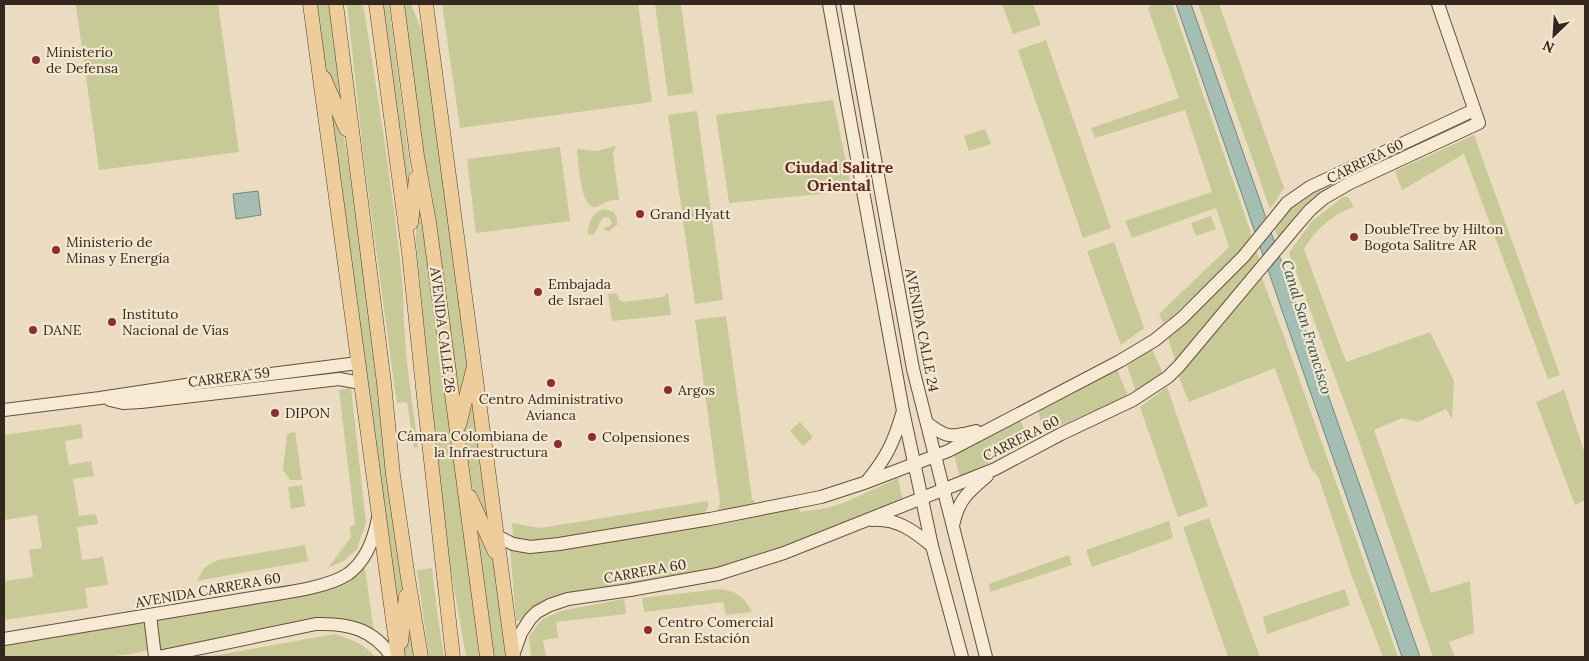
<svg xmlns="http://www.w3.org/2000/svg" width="1589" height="661" viewBox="0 0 1589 661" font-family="Lora,serif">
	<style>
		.green { fill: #c7c996 }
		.water { fill: #a4beb4; stroke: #6b8b81 }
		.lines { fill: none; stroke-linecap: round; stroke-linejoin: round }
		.secondary-casing { stroke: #664e3d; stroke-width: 14 }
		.primary-casing { stroke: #523c2e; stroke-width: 15 }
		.secondary { stroke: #f7ead4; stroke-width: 12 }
		.primary { stroke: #eecd9a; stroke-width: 14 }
		.poi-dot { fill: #902c35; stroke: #f3e7d0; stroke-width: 2 }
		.labels { text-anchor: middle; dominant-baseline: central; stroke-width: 4.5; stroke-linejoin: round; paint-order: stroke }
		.poi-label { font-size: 14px; fill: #34271d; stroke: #f3e7d0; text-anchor: start }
		.street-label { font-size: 14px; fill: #34271d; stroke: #f3e7d0 }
		.water-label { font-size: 15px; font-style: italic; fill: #2d544e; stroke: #f3e7d0 }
		.quarter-label { font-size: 16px; font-weight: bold; fill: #5f271f; stroke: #f3e7d0 }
	</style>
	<rect width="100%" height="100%" fill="#ebdcc1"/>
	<!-- green -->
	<g class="green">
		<path d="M89,4H218L239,152L99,170L76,5Z"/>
		<path d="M315,4H331L346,118L325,71Z"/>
		<path d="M347,4H363C378,95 392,186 402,278C404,298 403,318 405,338C407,375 414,411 418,447L414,448L407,402L397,403L395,391L363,151Z"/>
		<path d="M379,4H389L412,183L407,212Z"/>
		<path d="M403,4H411L427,44L471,362L458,409L432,195L416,114Z"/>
		<path d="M442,4H638L652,102L460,128Z"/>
		<path d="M655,4H681L693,93L668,96Z"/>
		<path d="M1002,4H1033L1041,25L1013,34Z"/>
		<path d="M1152,4H1172L1253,239L1173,316L1163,323L1159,314L1229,247L1216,208L1132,238L1125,221L1212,192L1185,110L1095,138L1091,128L1179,98L1148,8Z"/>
		<path d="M1198,4H1219L1284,188L1270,209Z"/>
		<path d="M1046,40L1111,228L1083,238L1018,50Z"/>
		<path d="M327,96L342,127L348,162L370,311L404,589L398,622Z"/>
		<path d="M833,100L852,191L729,203L716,115Z"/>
		<path d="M697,111L723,300L695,304L668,115Z"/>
		<path d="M985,129L991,144L969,151L964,136Z"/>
		<path d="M1474,135L1560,375L1548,379L1464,154L1402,190L1395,171Z"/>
		<path d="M616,146L613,153L619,200C615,200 611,200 607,202C603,203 600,206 596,207C580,209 579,163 577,151L579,149L596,151Z"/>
		<path d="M560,147L570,221L476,233L467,159Z"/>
		<path d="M1367,164L1368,170L1279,238L1274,229C1279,223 1283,216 1288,210C1310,189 1341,178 1367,164Z"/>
		<path d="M421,194L481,657H466V656L451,571L438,472L416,241V210Z"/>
		<path d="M1343,197H1348L1354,207C1334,213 1315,230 1304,249L1346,362L1430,332L1454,381L1452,419L1446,409L1418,422L1402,418L1374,430L1431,593L1470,581L1474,633L1449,642L1455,657H1433L1357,436L1289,253L1312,221Z"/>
		<path d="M603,209L614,212L617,218V225L609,231L604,230V228L610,226L612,222L609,218L604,217C598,222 599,231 592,235L588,234C588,223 592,213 603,209Z"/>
		<path d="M1211,216L1216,229L1196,236L1191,223Z"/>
		<path d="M1114,242L1144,328L1121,345L1087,251Z"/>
		<path d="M1256,250L1260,261L1175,361L1168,337Z"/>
		<path d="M1262,278L1285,339L1398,657H1383L1351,574L1318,476L1311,469L1275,368L1189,402L1178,375L1238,302Z"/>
		<path d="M617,293L619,300L624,302L663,297L668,293L671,315L612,321L608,294Z"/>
		<path d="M726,316L752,498L756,505L718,512L720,502L695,320Z"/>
		<path d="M1152,349L1163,374L1136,392L1127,366Z"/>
		<path d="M1117,369L1128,396L1044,433L1037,408Z"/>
		<path d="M473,386L492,537L474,497L463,423Z"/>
		<path d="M1167,387L1208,506L1178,517L1140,407Z"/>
		<path d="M351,388L366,523L357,549L345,560L328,568L351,537L350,526L355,525L339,390Z"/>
		<path d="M1564,390L1585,454V500L1575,505L1536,402Z"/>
		<path d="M1020,419L1029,442L960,478L954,455Z"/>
		<path d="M800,422L813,437L803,446L790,431Z"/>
		<path d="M81,424L83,438L65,441L69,465L91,461L94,476L73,479L79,516L96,514L98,524L77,527L82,560L103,557L108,585L85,588L88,608L4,620V581L33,577L29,550L42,548L37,515L4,520V435Z"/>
		<path d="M295,432L302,480H290L283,470L287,434Z"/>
		<path d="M898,478L903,501L721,570L572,594L521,622L516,620L510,548L798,505L800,512L827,508L846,502Z"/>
		<path d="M302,485L305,506L291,509L288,487Z"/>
		<path d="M708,501V507L704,514L543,541L527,542L513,537L512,523L540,528Z"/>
		<path d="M472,516L496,567L508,657H492Z"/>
		<path d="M1209,518L1260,657H1228L1183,527Z"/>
		<path d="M1169,521L1173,538L1092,567L1086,550Z"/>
		<path d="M305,545L308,561L197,581L204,568L218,560Z"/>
		<path d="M1069,555L1072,565L990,592L989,584Z"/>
		<path d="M364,562L374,632L354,623L160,650L155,625L157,619L317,590Z"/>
		<path d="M432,568L437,611L444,657H429L417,570Z"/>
		<path d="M719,589C735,590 745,597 752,612L726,615L723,602L644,612L642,598Z"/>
		<path d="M1345,589L1350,605L1267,634L1263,617Z"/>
		<path d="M624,599L626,614L556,622L558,638L543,640L546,657H531L529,637L537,625L543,619L560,611Z"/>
		<path d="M409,614L416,657H404V638Z"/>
		<path d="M140,620L147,622L150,648C135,661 29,657 4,657V646L45,636Z"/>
		<path d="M335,634C350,639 365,644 375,657H207Z"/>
	</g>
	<!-- water -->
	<g class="water">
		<path d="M1176,4H1191L1420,657H1402Z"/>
		<path d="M258,191L261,215L236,219L233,194Z"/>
	</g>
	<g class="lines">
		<defs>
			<g id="secondary">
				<path d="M829,4L903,411L932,546L962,657"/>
				<path d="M847,4L913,369L986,657"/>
				<path d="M110,400L123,403L141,402L339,379L361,383"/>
				<path d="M4,410L100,398L199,383L358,363"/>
				<path d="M927,423C948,439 951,437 976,431"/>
				<path d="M868,480C886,458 894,442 902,414"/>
				<path d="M872,520C897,518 914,531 932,546"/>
				<path d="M953,526C958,500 968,492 987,476"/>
				<path d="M497,536L513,544L530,547L559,544L710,519L821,497L867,482L948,451L1120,361L1155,340L1182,318L1244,256L1287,203L1310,187L1474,110"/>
				<path d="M150,615L155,657"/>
				<path d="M4,639C87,625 170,612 252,598C280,593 325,589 348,574C366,561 374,539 378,518"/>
				<path d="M513,655L521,633L530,619L537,612L550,605L568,599L630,590L718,574L784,553L995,469L1061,434L1133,400L1168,377L1179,366L1297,225L1310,210L1324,198L1350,183L1479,123L1438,4"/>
				<path d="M158,657L316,624C349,623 373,629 392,657"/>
			</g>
			<g id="primary">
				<path d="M310,4L398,657"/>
				<path d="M336,4L384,383L393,475L408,578L421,657"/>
				<path d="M376,4L409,252L424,397L453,657"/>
				<path d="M397,4L417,156L429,222L487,657"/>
				<path d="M426,4L513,657"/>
				<path d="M324,78L346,129"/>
				<path d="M411,223L416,178"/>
				<path d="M459,425L473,370"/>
				<path d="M470,497L495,552"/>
				<path d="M401,642L406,596"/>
			</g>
		</defs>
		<!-- secondary casing -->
		<use href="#secondary" class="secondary-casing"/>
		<!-- primary casing -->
		<use href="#primary" class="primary-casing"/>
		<!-- secondary -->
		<use href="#secondary" class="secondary"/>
		<!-- primary -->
		<use href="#primary" class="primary"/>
	</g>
	<!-- markers -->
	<g class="poi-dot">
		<circle cx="36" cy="60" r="5"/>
		<circle cx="640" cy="214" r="5"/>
		<circle cx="1354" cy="237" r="5"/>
		<circle cx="56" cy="250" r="5"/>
		<circle cx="538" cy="292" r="5"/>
		<circle cx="112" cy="322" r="5"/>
		<circle cx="33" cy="330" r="5"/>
		<circle cx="551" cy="383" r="5"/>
		<circle cx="668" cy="390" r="5"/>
		<circle cx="275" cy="413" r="5"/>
		<circle cx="592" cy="437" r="5"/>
		<circle cx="558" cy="444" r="5"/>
		<circle cx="648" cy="630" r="5"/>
	</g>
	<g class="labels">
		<!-- poi labels -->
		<g class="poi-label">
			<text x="46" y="52">Ministerio<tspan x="46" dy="16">de Defensa</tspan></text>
			<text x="650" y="214">Grand Hyatt</text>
			<text x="1364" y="229">DoubleTree by Hilton<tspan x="1364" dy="16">Bogota Salitre AR</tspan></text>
			<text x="66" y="242">Ministerio de<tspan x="66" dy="16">Minas y Energía</tspan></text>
			<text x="548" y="284">Embajada<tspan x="548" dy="16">de Israel</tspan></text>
			<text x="122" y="314">Instituto<tspan x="122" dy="16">Nacional de Vías</tspan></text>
			<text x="43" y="330">DANE</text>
			<text x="678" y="390">Argos</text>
			<text x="551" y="399" text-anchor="middle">Centro Administrativo<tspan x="551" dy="16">Avianca</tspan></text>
			<text x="285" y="413">DIPON</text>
			<text x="548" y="436" text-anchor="end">Cámara Colombiana de<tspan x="548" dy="16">la Infraestructura</tspan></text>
			<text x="602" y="437">Colpensiones</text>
			<text x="658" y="622">Centro Comercial<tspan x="658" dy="16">Gran Estación</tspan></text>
		</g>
		<!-- street labels -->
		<g class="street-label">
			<text transform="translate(1365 161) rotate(-26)">CARRERA 60</text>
			<text transform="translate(443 330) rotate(83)">AVENIDA CALLE 26</text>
			<text transform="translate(922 330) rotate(79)">AVENIDA CALLE 24</text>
			<text transform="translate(229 377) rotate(-7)">CARRERA 59</text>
			<text transform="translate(1021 438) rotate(-27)">CARRERA 60</text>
			<text transform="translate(645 571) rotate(-10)">CARRERA 60</text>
			<text transform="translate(208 590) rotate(-10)">AVENIDA CARRERA 60</text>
		</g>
		<!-- water labels -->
		<g class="water-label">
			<text transform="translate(1307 327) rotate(73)">Canal San Francisco</text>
		</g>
		<!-- quarter labels -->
		<g class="quarter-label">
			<text x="839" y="167">Ciudad Salitre<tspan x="839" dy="18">Oriental</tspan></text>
		</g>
	</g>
	<!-- border -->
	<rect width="1589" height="661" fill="none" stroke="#34271d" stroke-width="10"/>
	<!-- north arrow -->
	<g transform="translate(1554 35) rotate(205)" stroke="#f3e7d0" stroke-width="4" paint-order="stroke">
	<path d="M0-4L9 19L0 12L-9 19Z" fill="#34271d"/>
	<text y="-8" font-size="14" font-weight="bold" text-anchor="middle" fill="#34271d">N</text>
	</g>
</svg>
